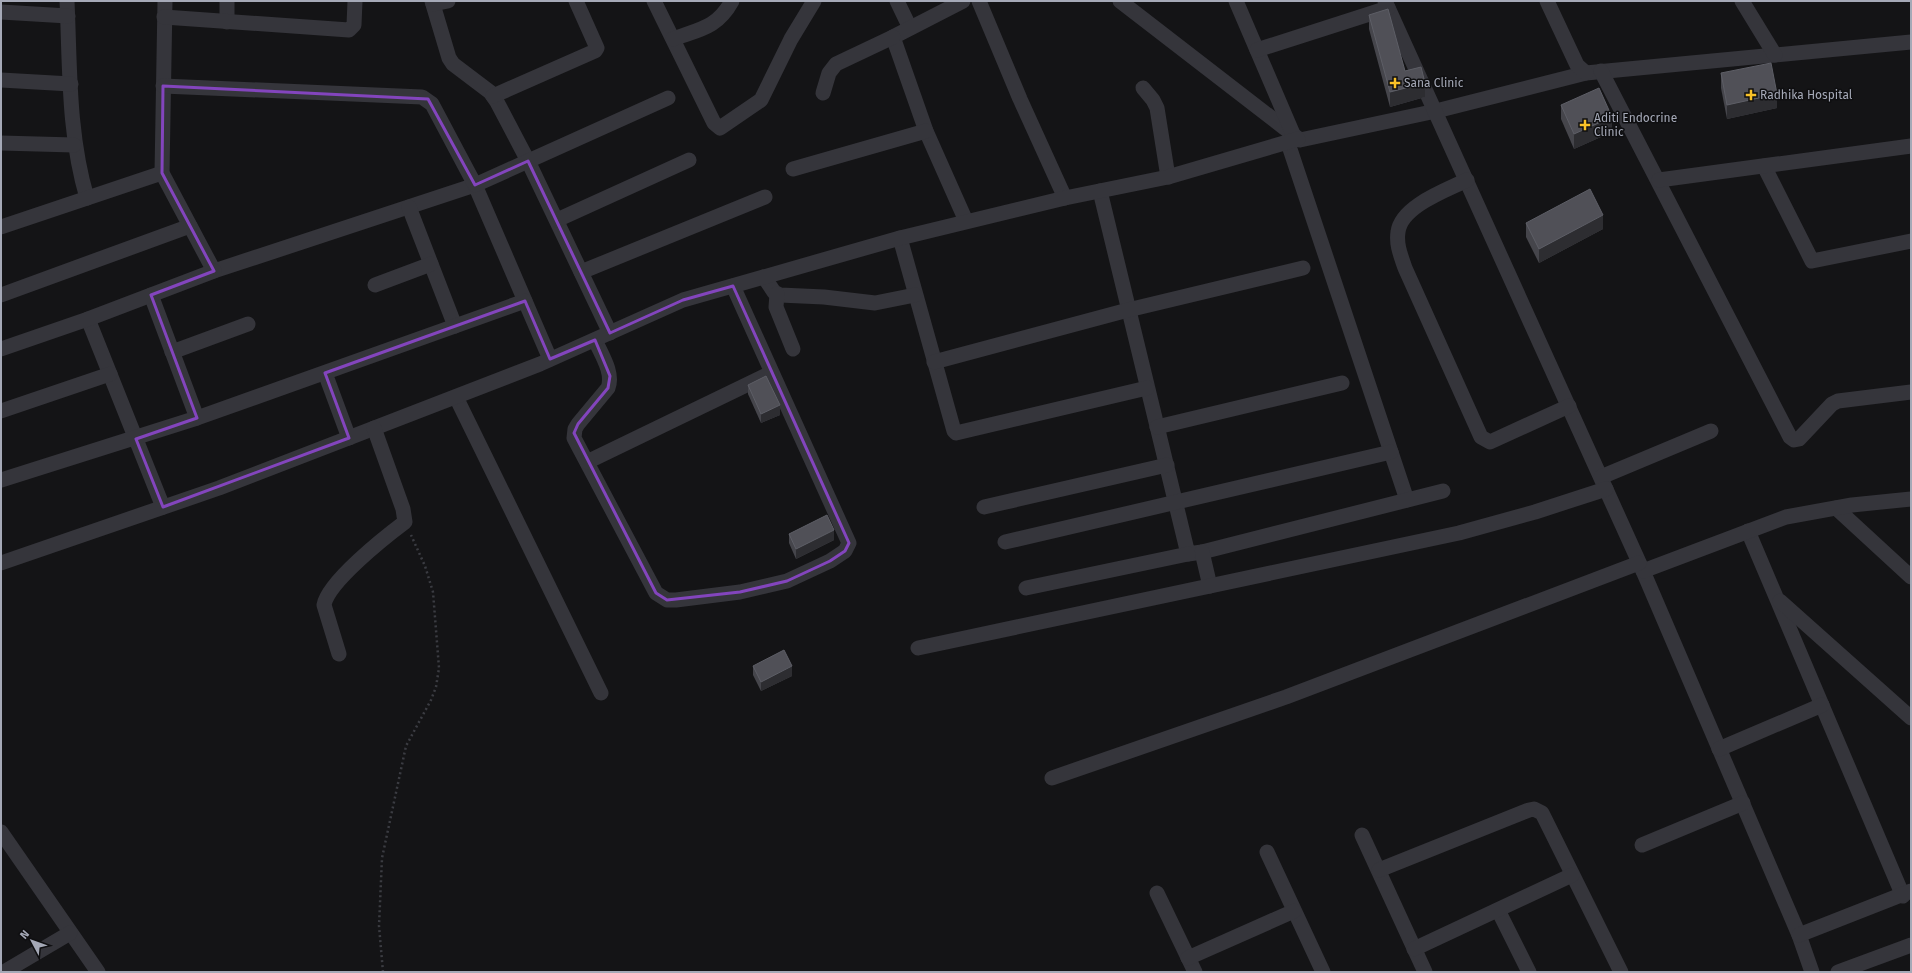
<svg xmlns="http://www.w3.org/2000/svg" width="1912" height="973" viewBox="0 0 1912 973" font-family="'Fira Sans',sans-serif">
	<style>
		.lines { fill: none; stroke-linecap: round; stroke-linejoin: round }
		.path { stroke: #3b3c42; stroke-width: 2.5; stroke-dasharray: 2 3; stroke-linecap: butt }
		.minor { stroke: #35353b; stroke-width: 15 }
		.wall { fill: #45454b }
		.shaded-wall { fill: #2d2d31 }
		.building { fill: #505057; stroke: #5d5e66 }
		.marked { fill: none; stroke: #8345bd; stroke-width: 3; stroke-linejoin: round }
		.poi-dot { fill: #fac228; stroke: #0f0f11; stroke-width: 1.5 }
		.labels { text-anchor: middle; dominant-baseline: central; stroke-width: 3; stroke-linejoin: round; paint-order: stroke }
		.poi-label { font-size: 12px; fill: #a5a9b7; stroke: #0f0f11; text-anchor: start }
	</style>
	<rect width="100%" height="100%" fill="#141416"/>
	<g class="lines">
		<!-- path -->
		<path class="path" d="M383,972L379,926L382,858L406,746L431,700L436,687L439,668L433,592L425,566L411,535"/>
		<!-- minor -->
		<g class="minor">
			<path d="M67,1C70,67 68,134 87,198"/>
			<path d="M165,1L162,173L214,271L475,185L550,359"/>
			<path d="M227,1V22"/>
			<path d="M432,1L449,58L453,64L490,92L497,102L528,161L610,333"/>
			<path d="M654,1L714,123L720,128L761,100L791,39L814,1"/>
			<path d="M897,1L910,28"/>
			<path d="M963,1L893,37L926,131L966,221"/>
			<path d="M979,1L1020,99L1065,198"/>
			<path d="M1120,1L1300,140L1436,111L1586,73L1911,42"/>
			<path d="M1236,1L1293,134"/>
			<path d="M1385,1L1643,571L1799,935L1812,972"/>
			<path d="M1547,1L1577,65L1586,73"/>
			<path d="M1742,1L1775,55"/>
			<path d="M433,4L448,1"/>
			<path d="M1,12L68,16"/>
			<path d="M164,17L349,30L354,25L355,1"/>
			<path d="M673,39C700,29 717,28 732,1"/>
			<path d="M1257,50L1388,8"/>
			<path d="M1601,71L1790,437L1794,440L1799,439L1832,404L1838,401L1911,392"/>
			<path d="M1,80L71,84"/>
			<path d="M163,86L422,97L432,104L475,185L668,98"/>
			<path d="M1143,88L1153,100L1157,108L1168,177"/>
			<path d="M823,93L829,73L836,64L893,37"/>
			<path d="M493,96L595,51L597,48L576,1"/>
			<path d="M1,143L74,145"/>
			<path d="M1288,143L1407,500"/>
			<path d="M1764,166L1812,261L1911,241"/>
			<path d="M793,169L926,131"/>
			<path d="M1467,180C1447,190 1401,206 1398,232C1396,245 1401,256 1405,268L1481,437L1490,442L1569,406"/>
			<path d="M1659,180L1911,146"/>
			<path d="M1100,191L1188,554L1202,552L1443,491"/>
			<path d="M409,207L455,326"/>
			<path d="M557,220L689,160"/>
			<path d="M1,227L162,173"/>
			<path d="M900,238L954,431L956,433L1147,388"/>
			<path d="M581,272L765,197"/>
			<path d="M764,277L774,292L780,295L824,297L875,303L915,295"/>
			<path d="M375,285L431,264"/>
			<path d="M777,294L776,307L793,349"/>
			<path d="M1,295L190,226"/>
			<path d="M151,295L197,418"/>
			<path d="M88,319L163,507"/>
			<path d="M595,340C601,354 614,373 608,388L578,424L575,429L574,438L656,593L667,600H676L740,592L787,581L830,561L845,551L849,543L733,286"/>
			<path d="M1,349L88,319L214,271"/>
			<path d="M172,352L248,324"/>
			<path d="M934,362L1128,310L1303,268"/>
			<path d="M325,373L349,438"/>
			<path d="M456,397L601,693"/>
			<path d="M1,411L110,374"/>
			<path d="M1157,427L1342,383"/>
			<path d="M587,462L771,373"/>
			<path d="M1601,477L1711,431"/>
			<path d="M1,480L197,418L525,301"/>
			<path d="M984,507L1167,465"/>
			<path d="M1836,508L1911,577"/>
			<path d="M1748,531L1903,896"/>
			<path d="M1005,542L1391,452"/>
			<path d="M1202,552L1210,586"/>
			<path d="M1,563L219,488L540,364L683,300L900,238L1065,198L1168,177L1298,139"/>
			<path d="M1643,571L1786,517L1852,505L1911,499"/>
			<path d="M1026,588L1188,554"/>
			<path d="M1780,601L1911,718"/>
			<path d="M918,648L1459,533L1535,512L1606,489"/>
			<path d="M339,654L324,605C328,582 385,537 405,522L403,509L374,428"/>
			<path d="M1719,749L1822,705"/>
			<path d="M1052,778L1286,697L1639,563"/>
			<path d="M1,832L98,972"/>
			<path d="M1362,835L1425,972"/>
			<path d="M1642,845L1743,803"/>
			<path d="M1267,852L1323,972"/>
			<path d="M1379,870L1529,810L1534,809L1542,813L1621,972"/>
			<path d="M1157,893L1195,972"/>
			<path d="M1498,910L1529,972"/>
			<path d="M1799,935L1911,891"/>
			<path d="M1414,949L1572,875"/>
			<path d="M1188,958L1294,911"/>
			<path d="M4,972L70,933"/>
			<path d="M1838,972L1911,945"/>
		</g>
	</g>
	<!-- wall -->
	<g class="wall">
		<path d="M1369,15L1405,71L1425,97L1390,107L1369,29Z"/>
		<path d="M1721,73L1777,108L1727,119L1721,88Z"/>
		<path d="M1561,105L1612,132L1574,149L1561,119Z"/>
		<path d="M1526,223L1603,229L1539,263L1526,237Z"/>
		<path d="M748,385L780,415L761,423L748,394Z"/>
		<path d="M789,534L834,540L796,559L789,543Z"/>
		<path d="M753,666L792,676L761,691L753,675Z"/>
	</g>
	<!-- shaded-wall -->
	<g class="shaded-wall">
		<path d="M1425,83V97L1390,107V92Z"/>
		<path d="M1777,94V108L1727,119V105Z"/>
		<path d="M1612,117V132L1574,149V134Z"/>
		<path d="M1603,215V229L1539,263V249Z"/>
		<path d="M780,405V415L761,423V414Z"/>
		<path d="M834,530V540L796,559V549Z"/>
		<path d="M792,666V676L761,691V682Z"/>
	</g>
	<!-- building -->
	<g class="building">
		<path d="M1388,9L1405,71L1421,67L1425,83L1390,92L1369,15Z"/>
		<path d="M1771,63L1777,94L1727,105L1721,73Z"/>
		<path d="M1599,88L1612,117L1574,134L1561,105Z"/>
		<path d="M1590,189L1603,215L1539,249L1526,223Z"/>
		<path d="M766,376L780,405L761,414L748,385Z"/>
		<path d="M827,515L834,530L796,549L789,534Z"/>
		<path d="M784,650L792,666L761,682L753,666Z"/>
	</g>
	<!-- marked area -->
	<path class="marked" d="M163,86L428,99L475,185L528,161L610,333L683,300L733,286L849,543L845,551L830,561L787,581L740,592L667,600L656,593L574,433L578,424L608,388L610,376L595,340L550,359L525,301L325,373L349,438L163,507L136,439L197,418L151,295L214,271L162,173Z"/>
	<!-- markers -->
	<g class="poi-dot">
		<path d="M1393 77h4v4h4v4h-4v4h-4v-4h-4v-4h4z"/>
		<path d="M1749 89h4v4h4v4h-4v4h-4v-4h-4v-4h4z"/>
		<path d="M1583 119h4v4h4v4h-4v4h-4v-4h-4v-4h4z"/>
	</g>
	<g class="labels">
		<!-- poi labels -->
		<g class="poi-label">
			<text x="1404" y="83">Sana Clinic</text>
			<text x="1760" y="95">Radhika Hospital</text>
			<text x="1594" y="118">Aditi Endocrine<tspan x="1594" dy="14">Clinic</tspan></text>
		</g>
	</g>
	<!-- border -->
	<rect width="1912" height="973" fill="none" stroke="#a5a9b7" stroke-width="4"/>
	<!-- north arrow -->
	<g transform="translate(32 941) rotate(311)" stroke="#0f0f11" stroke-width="3" paint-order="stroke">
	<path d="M0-3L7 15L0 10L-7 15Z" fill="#a5a9b7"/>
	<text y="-6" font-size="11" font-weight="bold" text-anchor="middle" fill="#a5a9b7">N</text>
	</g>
</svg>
